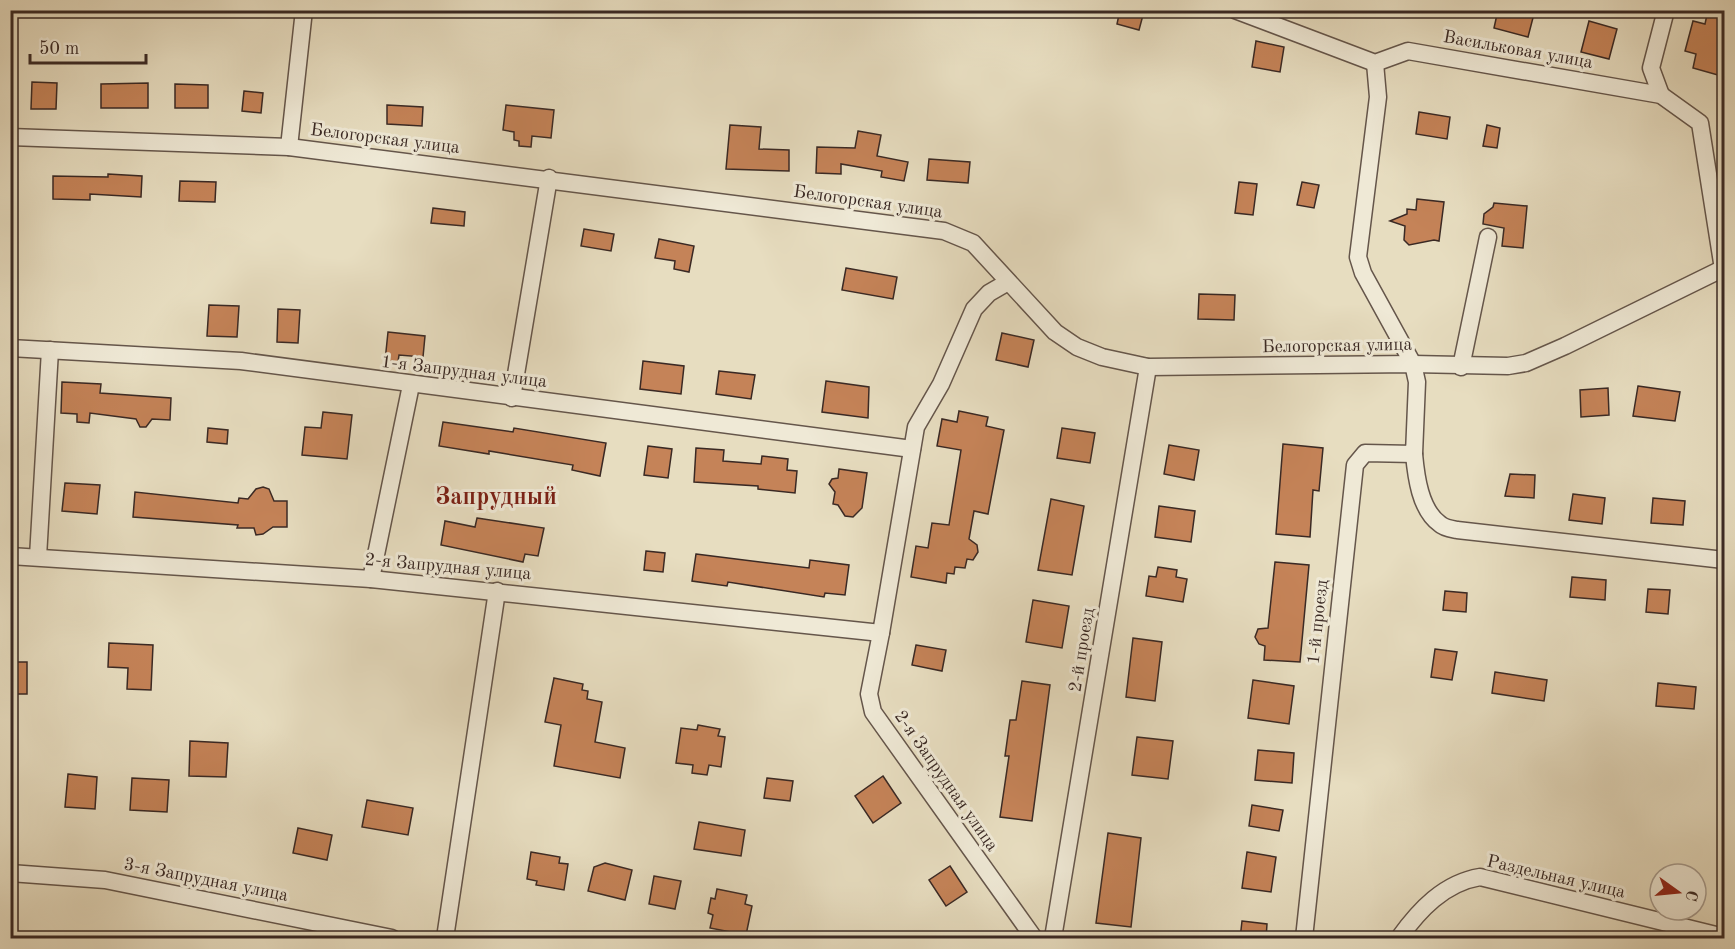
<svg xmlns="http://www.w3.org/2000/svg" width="1735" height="949" viewBox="0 0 1735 949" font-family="'Old Standard TT',serif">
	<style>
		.building { fill: #c58358; stroke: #3a2924; stroke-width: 1.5 }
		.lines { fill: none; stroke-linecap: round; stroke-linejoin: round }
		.minor-casing { stroke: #65564b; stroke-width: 19 }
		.minor { stroke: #efe9d6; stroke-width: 16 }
		.labels { text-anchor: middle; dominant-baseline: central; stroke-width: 6; stroke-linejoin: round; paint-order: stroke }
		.street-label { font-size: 18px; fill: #3a2924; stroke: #efe9d6 }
		.district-label { font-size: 24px; font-weight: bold; fill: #7a1f14; stroke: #efe9d6 }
	</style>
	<rect width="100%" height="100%" fill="#e7ddc0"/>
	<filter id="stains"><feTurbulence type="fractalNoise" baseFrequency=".00333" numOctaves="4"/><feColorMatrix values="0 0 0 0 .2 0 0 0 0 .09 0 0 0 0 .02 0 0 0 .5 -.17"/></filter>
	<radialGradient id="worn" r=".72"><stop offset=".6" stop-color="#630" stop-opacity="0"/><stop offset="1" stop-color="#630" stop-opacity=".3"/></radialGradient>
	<!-- building -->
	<g class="building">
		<path d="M1120,10L1143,15L1139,30L1117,24Z"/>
		<path d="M1498,10H1535L1528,37L1494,28Z"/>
		<path d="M1708,10L1725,15V77L1693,68L1696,54L1685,51L1693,21L1705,24Z"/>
		<path d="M1589,21L1617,29L1609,59L1581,52Z"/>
		<path d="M1256,41L1284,47L1280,72L1252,67Z"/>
		<path d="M32,82L57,83L56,109H31Z"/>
		<path d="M148,83V108H101V84Z"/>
		<path d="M175,84L208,85V108H175Z"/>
		<path d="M244,91L263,93L261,113L242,111Z"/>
		<path d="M387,105L423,107L422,126L387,124Z"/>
		<path d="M506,105L554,110L551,138L532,136L531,147L519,146V141L514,140V132L503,130Z"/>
		<path d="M1419,112L1450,117L1447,139L1416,134Z"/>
		<path d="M730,125L761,127L759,149L789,150V171L726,169Z"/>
		<path d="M1487,125L1500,128L1497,148L1483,146Z"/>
		<path d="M858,131L881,135L877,156L908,162L904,181L881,177L882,171L841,164V174L816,173L817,147L855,148Z"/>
		<path d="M929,159L970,162L968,183L927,180Z"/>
		<path d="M108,174L142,176L141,197L90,194V200L53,199V176L108,177Z"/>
		<path d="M180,181L216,182L215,202L179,201Z"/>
		<path d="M1239,182L1257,184L1253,215L1235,213Z"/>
		<path d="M1302,182L1319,185L1314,208L1297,205Z"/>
		<path d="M1417,199L1444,202L1439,241L1434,240L1409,245L1404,240L1405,226L1390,221L1407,214V209L1416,210Z"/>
		<path d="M1494,203L1527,206L1523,248L1502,246L1504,228L1483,224L1484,214L1493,207Z"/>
		<path d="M433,208L465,212L464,226L431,223Z"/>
		<path d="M584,229L614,234L611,251L581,246Z"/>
		<path d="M659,239L694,246L689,272L674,269L675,261L655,258Z"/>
		<path d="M846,268L897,277L893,299L842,290Z"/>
		<path d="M1199,294L1235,295L1234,320L1198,319Z"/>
		<path d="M209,305L239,306L237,337L207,336Z"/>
		<path d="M278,309L300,310L298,343L277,342Z"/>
		<path d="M388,332L425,336L423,357L399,355L398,362L385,361Z"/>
		<path d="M1002,333L1034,340L1028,367L996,360Z"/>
		<path d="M643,361L684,366L681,394L640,389Z"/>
		<path d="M719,371L755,375L751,399L716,394Z"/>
		<path d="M826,381L869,387L868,418L822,412Z"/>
		<path d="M62,382L101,384L100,393L171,398L170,420L152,419L146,427H140L136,419L90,413L89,423L77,422V414L61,413Z"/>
		<path d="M1638,386L1680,392L1675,421L1633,416Z"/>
		<path d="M1608,388L1609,415L1581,417L1580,390Z"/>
		<path d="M959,411L988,417L986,426L1004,430L988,514L974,511L969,539L977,545L978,552L973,560L967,559L965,568L955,567L954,574L947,573L946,583L911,577L916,546L928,548L932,523L949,525L961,450L937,446L942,419L957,422Z"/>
		<path d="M323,412L352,415L347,459L302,455L305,427L321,428Z"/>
		<path d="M443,422L513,432L514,428L606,443L600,476L572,470L573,465L489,451V454L439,446Z"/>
		<path d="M208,428L228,430L227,444L207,442Z"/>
		<path d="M1062,428L1095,433L1090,463L1057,458Z"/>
		<path d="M1283,444L1323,448L1319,491L1313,490L1310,537L1276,534Z"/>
		<path d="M1169,445L1199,450L1194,480L1164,474Z"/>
		<path d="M648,446L672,449L668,478L644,475Z"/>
		<path d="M696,448L724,450L723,461L761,464L762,456L788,459L787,470L797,471L795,493L758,489V486L694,482Z"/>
		<path d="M839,469L867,473L862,508L853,517L845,516L838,505L833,504L835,492L829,484L832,479L838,478Z"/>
		<path d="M1510,474L1535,475L1534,498L1505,496Z"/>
		<path d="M65,483L100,485L97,514L62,511Z"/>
		<path d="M263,487L269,489L274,501H287V527H273L263,534L256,535L254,528H237L238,525L133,517L135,492L238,503L239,498L248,499L256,489Z"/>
		<path d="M1573,494L1605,498L1602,524L1569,520Z"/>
		<path d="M1653,498L1685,501L1683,525L1651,523Z"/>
		<path d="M1051,499L1084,506L1072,575L1038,570Z"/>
		<path d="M1159,506L1195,511L1191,542L1155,537Z"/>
		<path d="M477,518L544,528L538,556L525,554L523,562L441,545L445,521L475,527Z"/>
		<path d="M646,551L665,553L663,572L644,570Z"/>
		<path d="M696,554L809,568L810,560L849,565L845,595L825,593L824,597L728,582L727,586L692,581Z"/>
		<path d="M1275,562L1309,565L1300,662L1264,660L1265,646L1259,644L1255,637L1258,629L1268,628Z"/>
		<path d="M1158,567L1177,570L1176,577L1187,579L1183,602L1146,596L1149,576L1156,577Z"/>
		<path d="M1572,577L1606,580L1605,600L1570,597Z"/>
		<path d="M1648,589L1670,590L1668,614L1646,612Z"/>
		<path d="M1445,591L1467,593L1466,612L1443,610Z"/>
		<path d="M1033,600L1069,606L1062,648L1026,642Z"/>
		<path d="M1133,638L1162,642L1155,701L1126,697Z"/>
		<path d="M109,643L153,645L151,690L127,689L128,668L108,667Z"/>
		<path d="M916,645L946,650L942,671L912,665Z"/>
		<path d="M1435,649L1457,652L1452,680L1431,677Z"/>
		<rect x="10" y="662" width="17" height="32"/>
		<path d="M1495,672L1547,680L1544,701L1492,693Z"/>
		<path d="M554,678L583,684L582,690L588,691L587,699L602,702L595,742L625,748L620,778L554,766L561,725L545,722Z"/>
		<path d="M1253,680L1294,686L1289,724L1248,718Z"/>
		<path d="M1022,681L1050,685L1032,821L1000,817L1009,756H1005L1010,720H1016Z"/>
		<path d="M1658,683L1696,687L1694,709L1656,706Z"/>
		<path d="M698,725L720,729L718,736L725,737L721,767L709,765L707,775L692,773L693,765L676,763L681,728L697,730Z"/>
		<path d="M1137,737L1173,741L1168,779L1132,775Z"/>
		<path d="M190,741L228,743L226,777L189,776Z"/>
		<path d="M1258,750L1294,753L1292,783L1255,780Z"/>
		<path d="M68,774L97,777L95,809L65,807Z"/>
		<path d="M883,776L901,803L873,823L855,796Z"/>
		<path d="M132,778L169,780L167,812L130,810Z"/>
		<path d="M767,778L793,781L790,801L764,798Z"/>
		<path d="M367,800L413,808L408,835L362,827Z"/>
		<path d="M1252,805L1283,810L1279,831L1249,826Z"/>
		<path d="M699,822L745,830L741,856L694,849Z"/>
		<path d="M298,828L332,835L327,860L293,853Z"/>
		<path d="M1108,833L1141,838L1131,927L1096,923Z"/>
		<path d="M531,852L560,857L559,863L568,864L564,890L536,885L537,881L527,879Z"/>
		<path d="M1247,852L1276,857L1271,892L1242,888Z"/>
		<path d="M605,863L632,870L625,900L588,891L594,867Z"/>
		<path d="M950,866L967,892L946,906L929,880Z"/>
		<path d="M654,876L681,881L675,909L649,904Z"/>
		<path d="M717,889L747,895L745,904L752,906L746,935L710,928L713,915L708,913L711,898L715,899Z"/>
		<path d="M1242,921L1267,924L1266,939H1240Z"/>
	</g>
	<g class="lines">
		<defs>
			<g id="minor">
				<path d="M1235,10L1375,63L1408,51L1661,95L1700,123L1723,269"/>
				<path d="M1661,95L1651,68L1666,10"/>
				<path d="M10,137L289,147L944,231L973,243L1055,332L1077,347L1102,357L1148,367L1413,364L1508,366L1526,363L1565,346L1724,268"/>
				<path d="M289,147L304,10"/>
				<path d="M10,348L241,361L912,449"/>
				<path d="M1461,367L1488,237"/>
				<path d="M512,398L549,178"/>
				<path d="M1414,454C1416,476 1420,510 1440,524C1444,528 1452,529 1457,530L1724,560"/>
				<path d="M10,556L371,579L881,633L916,427L941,384L974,309L989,293L1008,282"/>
				<path d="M38,557L50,350"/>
				<path d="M371,579L411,385"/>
				<path d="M881,633L869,694L873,712L1034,938"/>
				<path d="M10,873L105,880L392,938"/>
				<path d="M445,938L497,591"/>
				<path d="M1053,938L1148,367"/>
				<path d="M1304,938L1355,465L1365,453L1414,454L1417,382L1413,364L1363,273L1358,257L1378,97L1375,63"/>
				<path d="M1399,938C1419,910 1444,883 1480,877L1724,937"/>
			</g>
		</defs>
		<!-- minor casing -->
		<use href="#minor" class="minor-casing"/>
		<!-- minor -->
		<use href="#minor" class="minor"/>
	</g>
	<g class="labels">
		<!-- street labels -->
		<g class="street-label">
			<text transform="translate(1518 50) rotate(10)">Васильковая улица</text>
			<text transform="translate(385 139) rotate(7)">Белогорская улица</text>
			<text transform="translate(868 202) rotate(8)">Белогорская улица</text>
			<text transform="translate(1337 346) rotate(-1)">Белогорская улица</text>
			<text transform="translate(464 372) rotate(7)">1-я Запрудная улица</text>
			<text transform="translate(448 567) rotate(5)">2-я Запрудная улица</text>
			<text transform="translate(1318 622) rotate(-84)">1-й проезд</text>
			<text transform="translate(1082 650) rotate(-81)">2-й проезд</text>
			<text transform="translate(946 781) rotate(55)">2-я Запрудная улица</text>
			<text transform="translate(1556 877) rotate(13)">Раздельная улица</text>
			<text transform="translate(206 880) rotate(11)">3-я Запрудная улица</text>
		</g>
		<!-- district labels -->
		<g class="district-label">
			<text x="496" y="498">Запрудный</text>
		</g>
	</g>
	<!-- margin -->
	<rect width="1735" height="949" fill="none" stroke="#e7ddc0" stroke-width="36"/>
	<rect x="12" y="12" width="1711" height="925" fill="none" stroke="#3a2924" stroke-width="3"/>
	<rect x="18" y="18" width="1699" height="913" fill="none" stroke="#3a2924" stroke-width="1.5"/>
	<!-- north arrow -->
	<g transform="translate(1678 892) rotate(105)"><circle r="28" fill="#efe9d6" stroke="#a79c8f" stroke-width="1.5"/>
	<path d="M0-4.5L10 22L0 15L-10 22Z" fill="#8f2418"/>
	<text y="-9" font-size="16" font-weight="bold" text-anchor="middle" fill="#3a2924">С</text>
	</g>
	<!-- scale -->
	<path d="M30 54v9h116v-9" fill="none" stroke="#3a2924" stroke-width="3"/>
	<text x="39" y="54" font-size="18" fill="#3a2924" stroke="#efe9d6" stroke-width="4.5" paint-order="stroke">50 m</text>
	<rect width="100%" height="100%" filter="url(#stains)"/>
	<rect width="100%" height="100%" fill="url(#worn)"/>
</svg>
